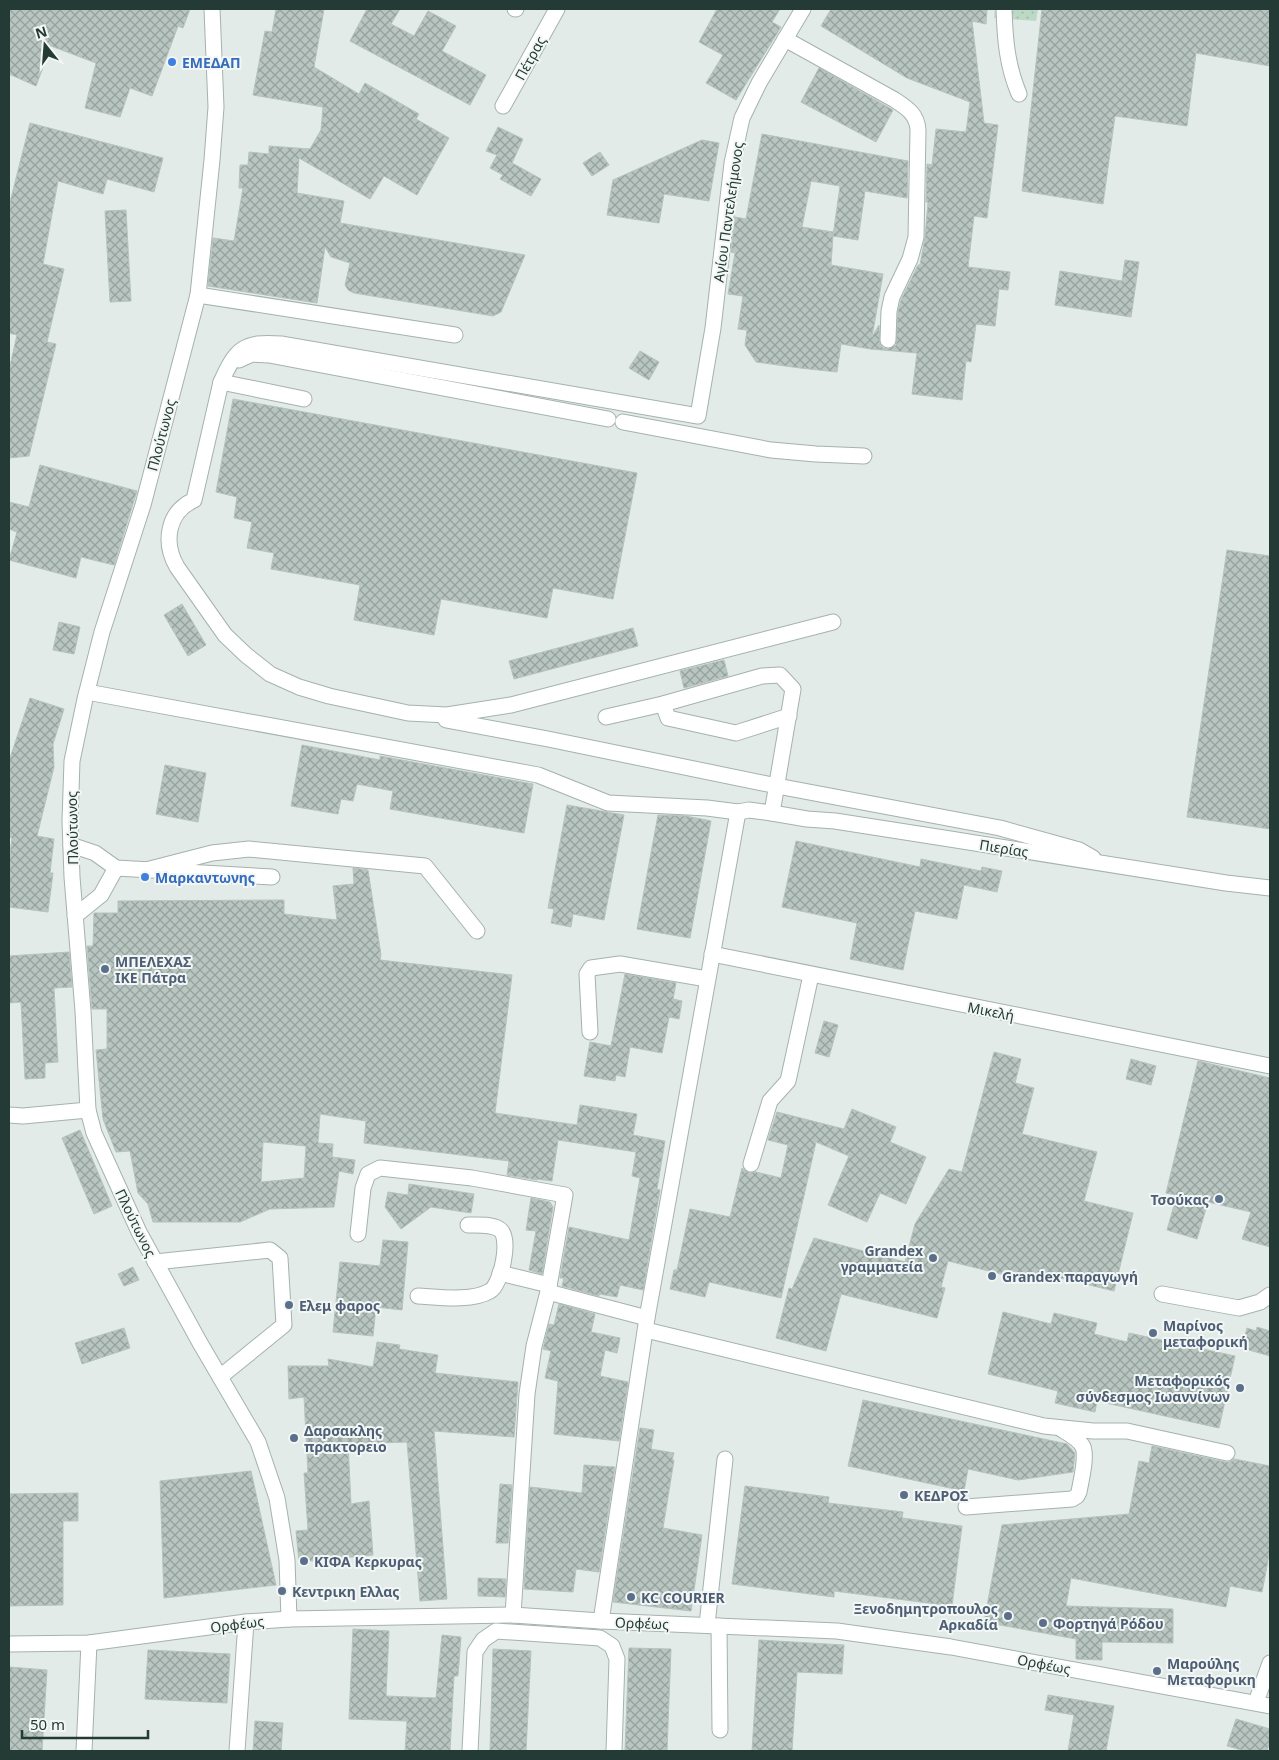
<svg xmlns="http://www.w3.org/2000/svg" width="1279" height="1760" viewBox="0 0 1279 1760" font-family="'Noto Sans',sans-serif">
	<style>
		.grass { fill: url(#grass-dots) }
		.building { fill: url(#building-cross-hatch); stroke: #b5c3be; fill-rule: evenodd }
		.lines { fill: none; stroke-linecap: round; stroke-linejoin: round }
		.minor-casing { stroke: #a5b2ae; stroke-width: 17 }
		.minor { stroke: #fff; stroke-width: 15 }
		.shop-dot { fill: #3f7fe0; stroke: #f2f7f5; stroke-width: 2 }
		.service-dot { fill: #5c6f8a; stroke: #f2f7f5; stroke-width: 2 }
		.labels { text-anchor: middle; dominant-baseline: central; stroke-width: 4; stroke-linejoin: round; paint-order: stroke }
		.street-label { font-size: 14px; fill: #243a35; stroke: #f2f7f5 }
		.shop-label { font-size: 14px; font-weight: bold; fill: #366cbe; stroke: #f2f7f5; text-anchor: start }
		.service-label { font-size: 14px; font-weight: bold; fill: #4e5e75; stroke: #f2f7f5; text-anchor: start }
	</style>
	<defs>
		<pattern id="grass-dots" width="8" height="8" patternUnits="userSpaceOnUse" patternTransform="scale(1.25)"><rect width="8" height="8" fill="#bdd9c6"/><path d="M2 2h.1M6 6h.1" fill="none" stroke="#a2bbab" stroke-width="1.8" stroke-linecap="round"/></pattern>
		<pattern id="building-cross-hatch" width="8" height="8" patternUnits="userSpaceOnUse" patternTransform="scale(1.25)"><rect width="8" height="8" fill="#b8c5c0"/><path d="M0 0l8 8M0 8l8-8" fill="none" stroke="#95a19d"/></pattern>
	</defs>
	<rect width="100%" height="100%" fill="#e2ebe7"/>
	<!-- grass -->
	<path class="grass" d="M995,9H1038L1036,21L994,18Z"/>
	<!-- building -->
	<g class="building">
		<path d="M9,9H190L183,28L178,26L152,96L130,88L120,117L85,108L96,63L51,46L36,86L9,74Z"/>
		<path d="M276,9H324L314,67L359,94L365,83L419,114L416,119L449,138L417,195L384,176L370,199L299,158L297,193L344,201L340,223L525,255L501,312L493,316L354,293L348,290L345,285L350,263L331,257L325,247L317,303L208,286L213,238L234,241L243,188H239L240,165H248L249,152L269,154V146L310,149L321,130L323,107L253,95L265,31L272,32Z"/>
		<path d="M367,9H400L391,24L414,36L428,11L456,26L442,51L486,75L470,105L350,41Z"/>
		<path d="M717,9H780L772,22L781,27L736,100L706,83L723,55L699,42Z"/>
		<path d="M831,9H987L986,24L972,21L984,123L998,125L987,218L974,216L968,267L1010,272L1008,290L999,289L995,326L976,324L971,362L966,361L962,400L912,394L917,353L870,349L841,344L837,372L800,368L756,362L745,345L747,330L738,329L743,296L728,294L735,253L731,252L735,217L746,219L762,134L908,161L907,198L865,191L858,240L833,236L831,265L883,274L872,337L879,325L880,344L883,348L888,349L896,345L898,312L901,300L918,265H920L925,237L928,202H926L927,164L932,165L936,129L966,132L970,102L907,78L821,26ZM811,181L840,186L833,236V232L802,227Z"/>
		<path d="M1042,9H1270V66L1196,53L1187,126L1115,116L1103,204L1022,191Z"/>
		<path d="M819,68L893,110L876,142L801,102Z"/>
		<path d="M30,123L163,158L154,192L107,179L103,194L58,181L43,264L64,269L47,342L56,344L29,456L9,458V370L17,335L9,333V206Z"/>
		<path d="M498,127L523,139L512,163L541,179L531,196L500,179L503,175L490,168L497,155L486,151Z"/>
		<path d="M702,140L719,143L709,201L664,194L659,223L607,215L613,180Z"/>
		<path d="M600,152L609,165L592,176L583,163Z"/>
		<path d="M126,210L131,301L110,302L105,211Z"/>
		<path d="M1125,260L1139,262L1131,317L1055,305L1060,271L1122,281Z"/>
		<path d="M640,351L659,362L649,380L629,368Z"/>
		<path d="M233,399L637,473L613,599L553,588L547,618L441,599L434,635L354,620L360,585L271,569L274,553L247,548L252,522L234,518L237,497L216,492Z"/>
		<path d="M40,465L137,491L114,565L81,557L76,578L9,560L17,532L9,529V502L29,507Z"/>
		<path d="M1227,550L1270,556V829L1187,817Z"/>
		<path d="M182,604L206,645L188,656L164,615Z"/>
		<path d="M59,622L80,627L74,654L53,650Z"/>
		<path d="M633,628L638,646L514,679L509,661Z"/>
		<path d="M724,660L728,676L684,688L680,671Z"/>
		<path d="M30,698L64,709L53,744L54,767L37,836L54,839L50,873H53L48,912L9,907V861L12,838L9,837V761Z"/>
		<path d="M302,745L380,760V756L533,784L524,833L390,809L393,791L357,784L353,801L341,799L338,814L291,806Z"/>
		<path d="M165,765L206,773L198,822L156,814Z"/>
		<path d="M567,805L624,815L604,920L573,914L571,927L551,923L554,909L548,908Z"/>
		<path d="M658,815L686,816L711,821L690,938L637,929Z"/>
		<path d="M796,841L920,867L921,859L981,871L982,867L1002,871L997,892L964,885L957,919L915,911L903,970L850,959L857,923L782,907Z"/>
		<path d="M353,868L368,870L381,955L380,960L512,975L495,1113L577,1125L580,1105L637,1114L633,1135L665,1141L657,1189L660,1190L643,1290L620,1285L617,1297L599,1294V1296L562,1286L564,1278H560L569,1227L629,1240L640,1178L632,1176L636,1152L558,1140L552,1181L536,1179L537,1180L507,1175L509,1161L364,1143L366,1121L320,1114L318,1143L333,1144L332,1157L355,1160L353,1174L339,1171L334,1207L270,1209L240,1222H153L148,1204L138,1193L130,1151L116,1152L103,1119L96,1050L107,1049V1009H92L87,946H93L94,913H118V901L284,900V914L337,920L333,886L354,884ZM263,1142L306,1146L304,1178L261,1182Z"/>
		<path d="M69,952L72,987L54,988L58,1062L45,1063V1078L25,1079L21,1002L9,1003V956Z"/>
		<path d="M625,974L676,983L673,999L682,1001L679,1019L669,1017L662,1053L630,1047L625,1077L616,1075L615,1081L584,1076L590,1042L611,1046Z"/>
		<path d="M824,1021L838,1025L829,1057L815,1053Z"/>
		<path d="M994,1052L1021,1059L1015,1083L1034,1088L1022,1134L1097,1152L1084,1201L1133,1213L1114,1291L1040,1273L1038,1283L948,1261L941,1287L945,1288L937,1318L841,1294L826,1351L776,1338L789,1288L792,1289L814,1238L905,1262L915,1224L949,1169L962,1172Z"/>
		<path d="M1131,1059L1156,1066L1151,1085L1126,1079Z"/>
		<path d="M1198,1061L1270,1078V1247L1242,1239L1251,1212L1208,1202L1197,1239L1167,1230L1177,1195L1166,1193Z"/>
		<path d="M852,1109L896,1127L890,1142L926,1157L906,1204L880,1193L867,1222L828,1205L849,1156L816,1142L781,1298L709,1282L705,1297L670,1289L674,1270H677L690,1209L730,1217L742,1168L749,1173L756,1172L781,1178L788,1145L768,1140L777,1112L844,1129Z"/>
		<path d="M80,1130L112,1206L94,1214L62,1138Z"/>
		<path d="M409,1184L474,1194L471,1213L431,1207L401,1229L385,1207L388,1192L408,1195Z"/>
		<path d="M531,1198L550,1202L553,1207L542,1274L529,1270L536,1231L526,1230Z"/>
		<path d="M383,1240L408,1242L402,1310L376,1307L373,1336L333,1332L340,1262L380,1266Z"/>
		<path d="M133,1267L139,1280L124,1286L118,1274Z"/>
		<path d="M559,1304L595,1314L591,1332L620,1338L617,1353L605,1350L600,1376L628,1382L619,1441L554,1434L558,1381L545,1378L551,1351L543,1349L549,1324L554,1325Z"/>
		<path d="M1003,1312L1051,1324L1054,1313L1097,1323L1094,1334L1127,1342L1129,1333L1235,1356L1219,1428L1097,1401L1095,1412L1055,1403L1058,1391L988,1374Z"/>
		<path d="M1257,1327L1270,1331V1356L1242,1348L1247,1328L1256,1331Z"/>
		<path d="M124,1328L130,1348L82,1364L75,1343Z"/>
		<path d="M377,1342L400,1345L399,1349L438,1355L435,1373L518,1382L514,1437L434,1431L447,1599L420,1601L407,1442L348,1444L351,1504L369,1501L373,1555L299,1562L296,1531L308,1530L304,1473H308L306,1436L304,1397L289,1399L288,1366H329L328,1359L373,1367Z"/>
		<path d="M863,1400L1067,1444L1075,1453L1073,1472L1018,1480L968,1469L964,1491L848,1466Z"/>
		<path d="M640,1428L654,1430L651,1449L674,1453L672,1460H674L663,1528L702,1535L691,1611L613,1602Z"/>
		<path d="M1152,1446L1225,1462H1230L1234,1459L1270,1466V1550L1262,1592L1230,1586L1226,1607L1071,1578L1066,1606L1173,1609V1643L1102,1642V1660L1076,1659V1639L984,1622L1002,1525L1129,1514L1139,1461L1149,1463Z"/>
		<path d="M584,1465L615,1467L599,1572L576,1569L573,1592L524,1589L530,1487L582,1493Z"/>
		<path d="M251,1471L276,1585L164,1598L160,1481Z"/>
		<path d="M500,1484L512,1485L508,1543H496Z"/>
		<path d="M745,1486L829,1497L828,1503L903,1512L902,1518L962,1526L952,1606L834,1591V1597L732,1584Z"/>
		<path d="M78,1493V1521H63V1605L9,1606V1494Z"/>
		<path d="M478,1578L506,1579L505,1597L478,1596Z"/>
		<path d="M353,1629L389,1631L386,1696L436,1698L442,1635L461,1637L458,1676H454L450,1751H405L407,1721L349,1719Z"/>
		<path d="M759,1640L844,1645L842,1674L797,1672L792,1751H752Z"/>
		<path d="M629,1648L671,1649L667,1751H625Z"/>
		<path d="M493,1649L531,1651L526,1751H490Z"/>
		<path d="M148,1650L230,1654L227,1703L145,1699Z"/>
		<path d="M9,1667L47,1670L42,1751H9Z"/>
		<path d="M1048,1695L1114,1706L1106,1751H1068L1074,1715L1045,1710Z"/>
		<path d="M1236,1719L1270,1729V1741L1267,1751H1245L1227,1746Z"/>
		<path d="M255,1721L283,1723L281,1751H253Z"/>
	</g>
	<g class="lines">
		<defs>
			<g id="minor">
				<path d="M212,9L216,107L212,160L198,295L143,505L102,632L85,699L72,761L70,821L72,877L83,1011L88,1110L94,1133L139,1232L200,1343L258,1442L277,1498L287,1560L289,1619"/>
				<path d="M515,9H516"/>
				<path d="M1004,9C1005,40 1007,65 1019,94"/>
				<path d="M785,39L895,100C907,108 917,114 918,130L916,237L910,259L892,297L889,311L888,340"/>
				<path d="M503,106L557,9"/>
				<path d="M198,295L455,335"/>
				<path d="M239,360L252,354L269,355L608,419"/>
				<path d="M221,382C236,349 243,341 281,344L698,416L713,328L732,163L742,118L759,83L803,9"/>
				<path d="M304,399L221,382L194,500C167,512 163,543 177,567L225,635L246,655L270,674L299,687L329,696L408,713L447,715L511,705L833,622"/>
				<path d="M623,422L771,450L816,454L864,456"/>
				<path d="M87,692L538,775L608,803L707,808L738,812L749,810L772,813L807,819L835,821L950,839L1226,883L1270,888"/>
				<path d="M663,704L668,718L736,733L789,716"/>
				<path d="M606,717L663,704L762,676L780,675L793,689L772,813"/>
				<path d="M446,720L548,739L777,786L1000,828L1079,850L1093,858"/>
				<path d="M71,845L95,853L116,868L272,877"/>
				<path d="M146,870L212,853L249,849L425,866L477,931"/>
				<path d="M75,916L101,895L116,868"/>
				<path d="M712,954L1270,1066"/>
				<path d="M590,1032L587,974L591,968L620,964L707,979"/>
				<path d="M9,1115L23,1116L88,1110"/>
				<path d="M751,1164L770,1101L788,1081L811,975"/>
				<path d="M358,1234L363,1188L368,1174L380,1168L472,1178L565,1195L548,1292L534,1346L527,1394L513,1615"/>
				<path d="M155,1262L270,1250L280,1258L284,1325L220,1377"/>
				<path d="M500,1273L549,1285"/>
				<path d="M548,1292L647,1318"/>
				<path d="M1162,1294L1239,1308L1260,1302L1270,1295"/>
				<path d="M418,1296C438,1297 471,1302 490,1291C501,1285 512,1237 499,1229C491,1224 477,1225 468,1225"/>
				<path d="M646,1330L1044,1426L1093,1431H1127L1227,1453"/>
				<path d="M966,1507L1072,1499L1077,1496L1079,1492C1081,1481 1087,1457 1083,1447C1079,1439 1069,1434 1061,1429"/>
				<path d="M601,1621L647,1318L738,812"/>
				<path d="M707,1625L725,1459"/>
				<path d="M719,1626L720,1730"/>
				<path d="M9,1644L89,1643L246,1622L289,1619L513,1615L601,1621L837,1631L951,1647L1270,1706"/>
				<path d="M1256,1702L1270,1663"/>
				<path d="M84,1751L89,1643"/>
				<path d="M237,1751L246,1622"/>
				<path d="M470,1751L475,1652L483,1640L496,1631L600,1638L612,1646L617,1659L614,1751"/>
			</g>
		</defs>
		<!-- minor casing -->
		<use href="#minor" class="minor-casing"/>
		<!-- minor -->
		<use href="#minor" class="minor"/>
	</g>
	<!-- markers -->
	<g class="shop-dot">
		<circle cx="172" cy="62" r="5"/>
		<circle cx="145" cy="877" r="5"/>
	</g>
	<g class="service-dot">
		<circle cx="105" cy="969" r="5"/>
		<circle cx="1219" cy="1199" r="5"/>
		<circle cx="933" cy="1258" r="5"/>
		<circle cx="992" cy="1276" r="5"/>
		<circle cx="289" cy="1305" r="5"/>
		<circle cx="1153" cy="1333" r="5"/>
		<circle cx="1240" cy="1388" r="5"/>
		<circle cx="294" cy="1438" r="5"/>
		<circle cx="904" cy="1495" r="5"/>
		<circle cx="304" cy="1561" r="5"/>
		<circle cx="282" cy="1591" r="5"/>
		<circle cx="631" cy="1597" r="5"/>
		<circle cx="1008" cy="1616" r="5"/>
		<circle cx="1043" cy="1623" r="5"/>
		<circle cx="1157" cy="1671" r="5"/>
	</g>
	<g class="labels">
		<!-- street labels -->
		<g class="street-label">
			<text transform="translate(530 58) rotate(-61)">Πέτρας</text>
			<text transform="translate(728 212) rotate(-82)">Αγίου Παντελεήμονος</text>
			<text transform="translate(161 435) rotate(-75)">Πλούτωνος</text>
			<text transform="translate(72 828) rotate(-91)">Πλούτωνος</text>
			<text transform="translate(1004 848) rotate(9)">Πιερίας</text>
			<text transform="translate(991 1011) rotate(11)">Μικελή</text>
			<text transform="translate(136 1223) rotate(64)">Πλούτωνος</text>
			<text transform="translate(642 1623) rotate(2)">Ορφέως</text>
			<text transform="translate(237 1624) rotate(-7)">Ορφέως</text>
			<text transform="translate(1044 1664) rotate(11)">Ορφέως</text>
		</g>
		<!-- shop labels -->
		<g class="shop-label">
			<text x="182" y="62">ΕΜΕΔΑΠ</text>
			<text x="155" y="877">Μαρκαντωνης</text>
		</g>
		<!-- service labels -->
		<g class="service-label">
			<text x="115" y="961">ΜΠΕΛΕΧΑΣ<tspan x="115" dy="16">ΙΚΕ Πάτρα</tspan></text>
			<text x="1209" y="1199" text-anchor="end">Τσούκας</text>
			<text x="923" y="1250" text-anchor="end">Grandex<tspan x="923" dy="16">γραμματεία</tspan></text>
			<text x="1002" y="1276">Grandex παραγωγή</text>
			<text x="299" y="1305">Ελεμ φαρος</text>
			<text x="1163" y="1325">Μαρίνος<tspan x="1163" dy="16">μεταφορική</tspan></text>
			<text x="1230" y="1380" text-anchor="end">Μεταφορικός<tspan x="1230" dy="16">σύνδεσμος Ιωαννίνων</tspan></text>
			<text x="304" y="1430">Δαρσακλης<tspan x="304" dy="16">πρακτορειο</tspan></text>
			<text x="914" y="1495">ΚΕΔΡΟΣ</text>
			<text x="314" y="1561">ΚΙΦΑ Κερκυρας</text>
			<text x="292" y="1591">Κεντρικη Ελλας</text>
			<text x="641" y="1597">KC COURIER</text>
			<text x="998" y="1608" text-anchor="end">Ξενοδημητροπουλος<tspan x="998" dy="16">Αρκαδία</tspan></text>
			<text x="1053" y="1623">Φορτηγά Ρόδου</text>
			<text x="1167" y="1663">Μαρούλης<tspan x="1167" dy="16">Μεταφορικη</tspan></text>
		</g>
	</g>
	<!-- border -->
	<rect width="1279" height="1760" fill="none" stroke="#243a35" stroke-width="20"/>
	<!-- north arrow -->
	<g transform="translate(45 45) rotate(343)" stroke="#f2f7f5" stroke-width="4" paint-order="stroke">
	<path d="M0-4L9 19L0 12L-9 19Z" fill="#243a35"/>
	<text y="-8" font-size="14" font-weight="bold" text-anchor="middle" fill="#243a35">N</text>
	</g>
	<!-- scale -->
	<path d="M22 1730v8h126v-8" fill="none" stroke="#243a35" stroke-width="2.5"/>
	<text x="30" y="1730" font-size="15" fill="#243a35" stroke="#f2f7f5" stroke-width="4" paint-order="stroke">50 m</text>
</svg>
